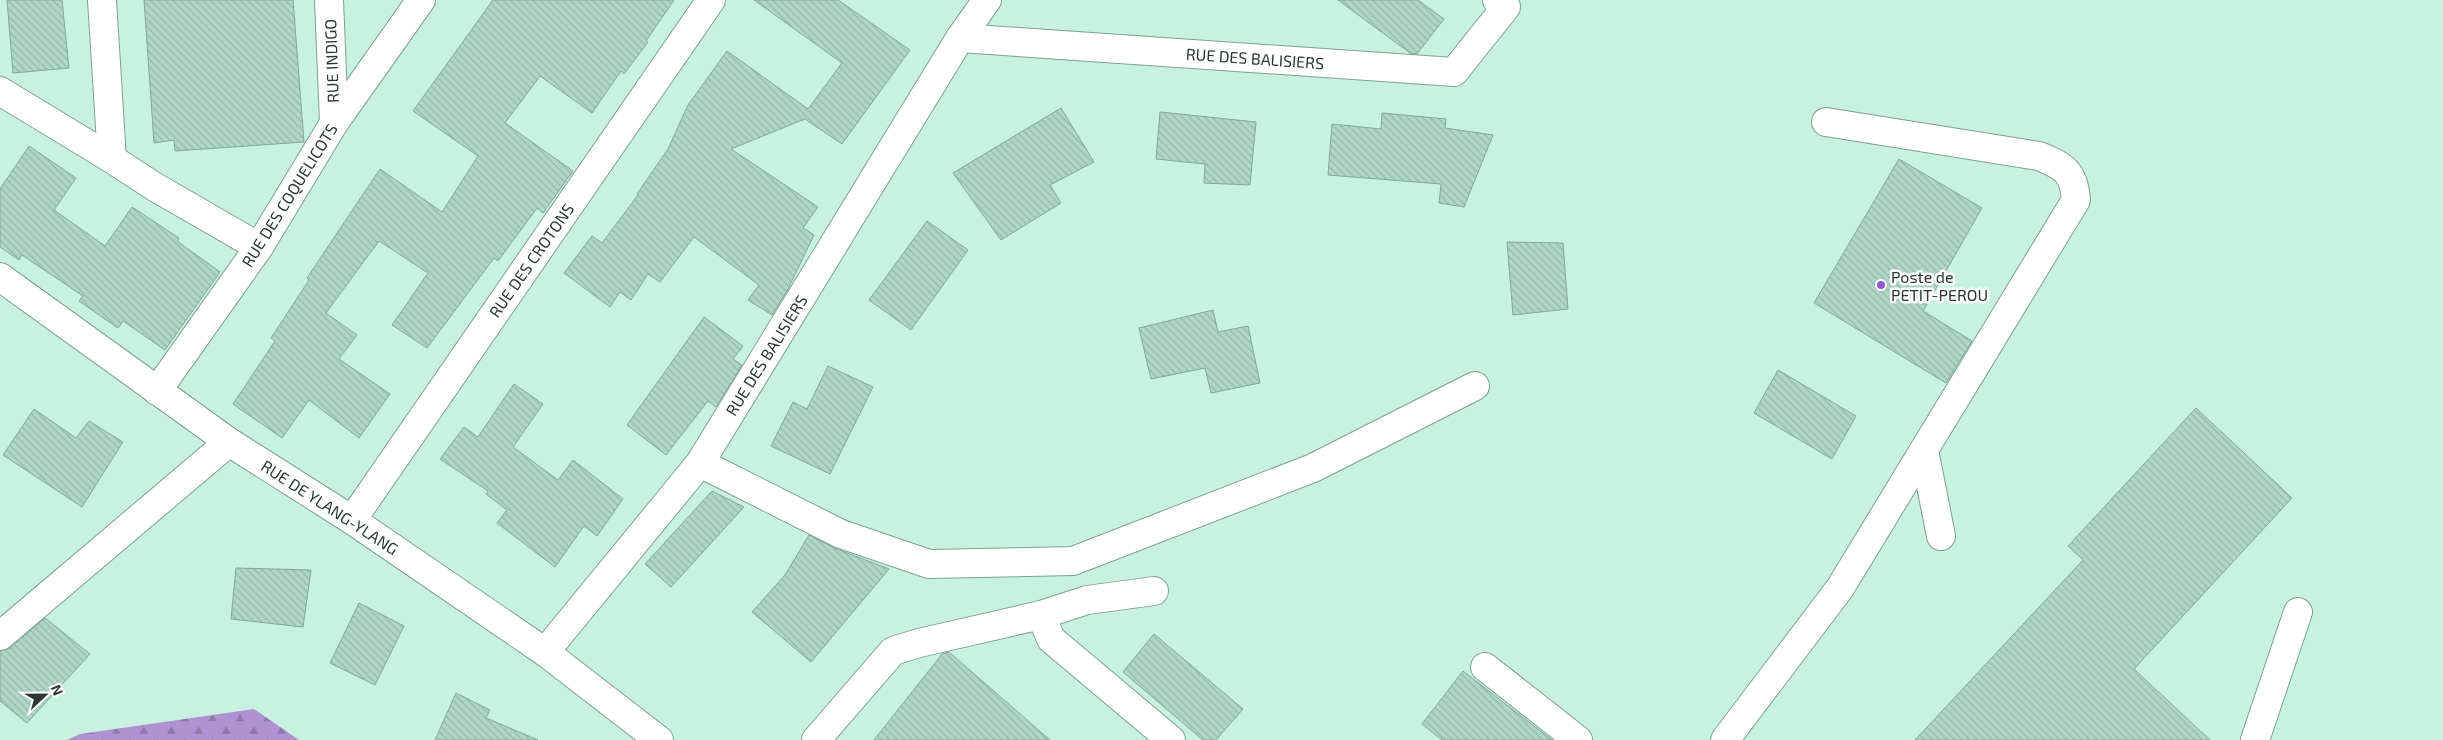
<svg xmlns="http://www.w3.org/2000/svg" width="2443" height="740" viewBox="0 0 2443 740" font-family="'Exo 2',sans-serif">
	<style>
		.forest { fill: url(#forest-firs) }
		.building { fill: url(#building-back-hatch); stroke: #82a898 }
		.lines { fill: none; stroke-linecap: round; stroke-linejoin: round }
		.minor-casing { stroke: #7ca192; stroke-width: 30 }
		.minor { stroke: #fff; stroke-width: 28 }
		.poi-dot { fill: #9457ce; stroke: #fff; stroke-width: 2 }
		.labels { text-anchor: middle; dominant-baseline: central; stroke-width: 5; stroke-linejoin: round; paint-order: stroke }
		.street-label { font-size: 16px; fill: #293832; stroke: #fff }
		.poi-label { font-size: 16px; fill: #293832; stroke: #fff; text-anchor: start }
	</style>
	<defs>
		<pattern id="forest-firs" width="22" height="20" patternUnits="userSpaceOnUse" patternTransform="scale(1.25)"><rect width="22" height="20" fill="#af92d1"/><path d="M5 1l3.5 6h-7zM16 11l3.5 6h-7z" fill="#8e78aa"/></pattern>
		<pattern id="building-back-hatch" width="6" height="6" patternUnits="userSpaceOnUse" patternTransform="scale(1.25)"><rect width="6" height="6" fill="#afd6c6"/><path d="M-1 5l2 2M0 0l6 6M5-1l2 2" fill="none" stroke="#97b8ab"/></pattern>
	</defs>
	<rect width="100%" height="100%" fill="#c9f1e0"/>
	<!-- forest -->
	<path class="forest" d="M254,709L299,740H67L80,734Z"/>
	<!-- building -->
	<g class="building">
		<path d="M7,0H62L69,68L13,73Z"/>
		<path d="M144,0H293L304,142L175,151L174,140L154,143Z"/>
		<path d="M493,0H674L646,41L648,42L624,74L621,71L592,113L540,76L505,123L573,171L543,213L537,208L498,261L494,258L427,348L392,325L428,273L379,241L326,313L357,335L339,359L390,394L359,438L309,400L282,438L233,404L275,341L271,338L309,280L307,278L380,169L442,212L478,156L413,111Z"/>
		<path d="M754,0H838L910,50L842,144L805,119L731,149L818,207L803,228L814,235L788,289L772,315L748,300L759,285L694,237L660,282L648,274L631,300L620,292L610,307L564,273L592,236L602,243L638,195L637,194L668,149L688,105L727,51L808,109L842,63Z"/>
		<path d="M1338,0H1418L1444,19L1417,54L1410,53Z"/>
		<path d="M1061,108L1094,162L1050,185L1061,203L1001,240L953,173Z"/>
		<path d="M1160,112L1256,122L1250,185L1204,183L1205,164L1156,159Z"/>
		<path d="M1382,113L1446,119L1445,128L1493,135L1464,207L1439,203L1441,184L1328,175L1332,124L1381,129Z"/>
		<path d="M29,146L76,178L54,210L105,246L132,207L179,238L177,241L220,272L165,350L123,321L118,328L79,301L83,296L22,255L19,260L0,247V189Z"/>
		<path d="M1899,159L1982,208L1923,311L1972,341L1946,383L1814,303Z"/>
		<path d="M927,221L968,250L911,330L869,300Z"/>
		<path d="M1507,242L1563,243L1568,309L1513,315Z"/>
		<path d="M1213,310L1218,332L1248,326L1260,383L1211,393L1205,368L1151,379L1139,328Z"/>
		<path d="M704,317L743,346L733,359L742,365L716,407L708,401L666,455L627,425Z"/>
		<path d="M828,366L873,387L830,474L771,446L793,402L807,409Z"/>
		<path d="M1778,370L1856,416L1832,459L1754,413Z"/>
		<path d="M514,384L543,404L513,447L558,480L573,460L623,499L597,536L584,526L555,567L497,523L507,510L486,494L488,491L440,459L464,427L478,437Z"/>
		<path d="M2196,408L2292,498L2134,669L2210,740H1915L2083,560L2068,546Z"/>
		<path d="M34,409L76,438L89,421L123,442L82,507L3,455Z"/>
		<path d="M712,491L744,507L671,587L645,564Z"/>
		<path d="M809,535L834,548L889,569L811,662L752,612L785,575Z"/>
		<path d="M236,568L311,570L303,627L231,619Z"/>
		<path d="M359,603L404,626L375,685L330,663Z"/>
		<path d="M45,618L90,654L27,723L0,701V651L10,648Z"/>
		<path d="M1154,634L1243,709L1216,740H1203L1123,672Z"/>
		<path d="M949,652L1050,740H874L942,654Z"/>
		<path d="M1463,671L1552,740H1442L1422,724Z"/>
		<path d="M456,693L490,710L486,718L538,740H435Z"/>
	</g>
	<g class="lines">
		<defs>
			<g id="minor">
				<path d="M102,0L112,159L155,187L259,247"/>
				<path d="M329,0L334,123"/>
				<path d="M960,38L1454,72L1506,7L1497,0"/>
				<path d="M0,91L112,159"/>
				<path d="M0,277L229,442L352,520L545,652L659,740"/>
				<path d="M157,391L259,247L334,123L421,0"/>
				<path d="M1924,450L1941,536"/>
				<path d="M700,463L841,534L929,564L1073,561L1313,468L1475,386"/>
				<path d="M352,520L711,0"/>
				<path d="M1041,615L1051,639L1171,740"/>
				<path d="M0,636L229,442"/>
				<path d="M545,652L700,463L960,38L987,0"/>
				<path d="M1485,667L1578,740"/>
				<path d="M816,740L893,651L919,643L1041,615L1087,600L1154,591"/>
				<path d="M1725,740L1840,588L2076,200C2074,172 2064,166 2039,156L1826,122"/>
				<path d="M2255,740L2298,612"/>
			</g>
		</defs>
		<!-- minor casing -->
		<use href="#minor" class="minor-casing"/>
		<!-- minor -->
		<use href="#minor" class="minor"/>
	</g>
	<!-- markers -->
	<circle class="poi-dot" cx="1881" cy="285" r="5"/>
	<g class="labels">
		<!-- street labels -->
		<g class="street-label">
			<text transform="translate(1255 58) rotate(4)">RUE DES BALISIERS</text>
			<text transform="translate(331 61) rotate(-92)">RUE INDIGO</text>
			<text transform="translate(289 195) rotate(-58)">RUE DES COQUELICOTS</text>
			<text transform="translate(531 260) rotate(-55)">RUE DES CROTONS</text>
			<text transform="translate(766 355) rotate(-58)">RUE DES BALISIERS</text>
			<text transform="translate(330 507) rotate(33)">RUE DE YLANG-YLANG</text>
		</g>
		<!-- poi labels -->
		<g class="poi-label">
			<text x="1891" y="276">Poste de<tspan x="1891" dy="18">PETIT-PEROU</tspan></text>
		</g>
	</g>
	<!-- north arrow -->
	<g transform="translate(45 695) rotate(68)" stroke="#ffffff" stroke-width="4" paint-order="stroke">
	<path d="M0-4L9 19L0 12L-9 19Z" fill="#293832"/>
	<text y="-8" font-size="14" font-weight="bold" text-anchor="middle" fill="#293832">N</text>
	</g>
</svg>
